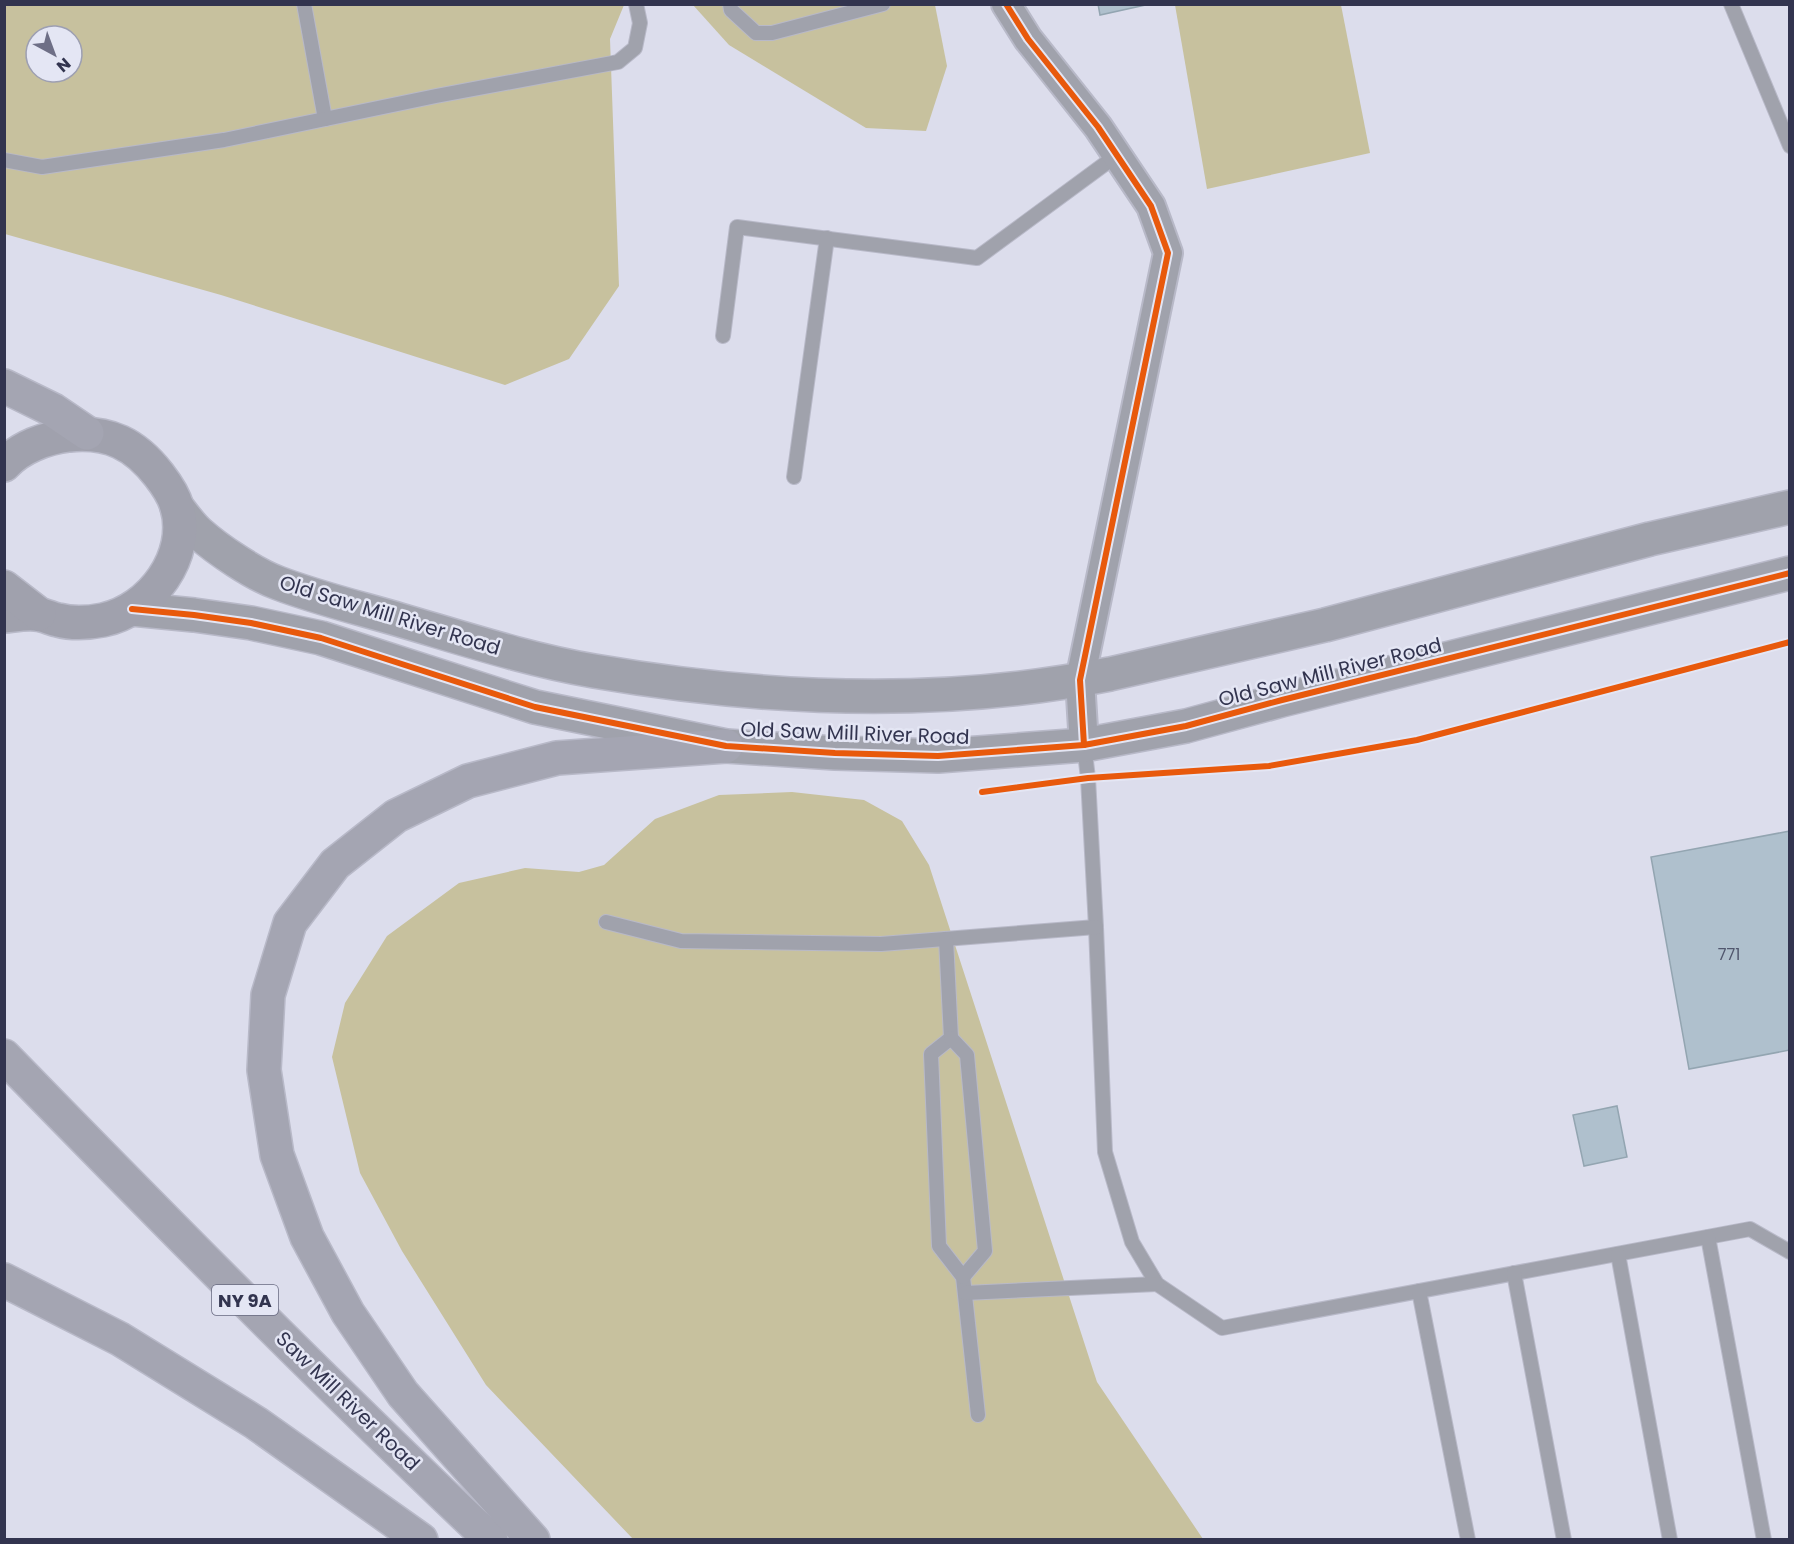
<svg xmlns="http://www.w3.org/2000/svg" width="1794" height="1544" viewBox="0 0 1794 1544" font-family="Poppins,sans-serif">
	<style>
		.green { fill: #c7c19e; fill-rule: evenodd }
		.building { fill: #afc0cd; stroke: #93a5b1; stroke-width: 1.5 }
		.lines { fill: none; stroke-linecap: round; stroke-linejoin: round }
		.service-casing { stroke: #b8b9c8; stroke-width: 16 }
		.minor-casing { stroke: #b8b9c8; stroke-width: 32 }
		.tertiary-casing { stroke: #b8b9c8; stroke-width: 36 }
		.secondary-casing { stroke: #b8b9c8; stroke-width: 36 }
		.primary-casing { stroke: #b8b9c8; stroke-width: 36 }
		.service { stroke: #a0a2ac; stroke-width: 14 }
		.minor { stroke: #a0a2ac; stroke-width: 28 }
		.tertiary { stroke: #a0a2ac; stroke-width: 33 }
		.secondary { stroke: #a0a1ad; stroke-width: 33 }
		.primary { stroke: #a4a5b2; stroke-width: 33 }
		.cycleway-casing { stroke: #e4e6f4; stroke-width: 10 }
		.cycleway { stroke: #e8590c; stroke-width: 6 }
		.labels { text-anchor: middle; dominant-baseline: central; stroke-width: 5; stroke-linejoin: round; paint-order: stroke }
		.number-label { font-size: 16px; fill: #51576e }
		.shield { fill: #e4e6f4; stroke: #676980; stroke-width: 1.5 }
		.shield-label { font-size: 18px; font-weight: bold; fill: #32344f }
		.street-label { font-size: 20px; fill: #32344f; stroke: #e4e6f4 }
	</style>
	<rect width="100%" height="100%" fill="#dcddec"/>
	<!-- green -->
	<g class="green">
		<path d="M4,5H624L610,39L619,286L569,359L505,385L221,295L5,234ZM36,36H72V72H36Z"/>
		<path d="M693,5H935L947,66L926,131L866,128L729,45Z"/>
		<path d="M1175,5H1341L1370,153L1207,189Z"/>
		<path d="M792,792L864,800L902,821L929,865L1097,1382L1203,1539H633L486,1385L402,1251L360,1173L332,1057L345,1003L387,936L459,883L525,868L579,872L604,865L655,819L719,795Z"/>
	</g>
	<!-- building -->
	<g class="building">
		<path d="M1098,4H1150L1100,15Z"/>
		<path d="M1790,831V1050L1689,1069L1651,857Z"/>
		<path d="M1617,1106L1627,1157L1584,1166L1573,1115Z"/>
	</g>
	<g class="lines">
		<defs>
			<g id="service">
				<path d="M304,4L325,119"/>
				<path d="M730,4L731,10L756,33H772L883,4"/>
				<path d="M1731,4L1790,146"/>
				<path d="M4,160L42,167L224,140L436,96L618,62L635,48L640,23L636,4"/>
				<path d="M723,336L737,227L977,258L1117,155"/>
				<path d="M794,477L827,238"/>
				<path d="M1084,745L1088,778L1096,927L1105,1152L1132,1242L1157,1284L1222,1328L1750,1229L1790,1252"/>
				<path d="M606,922L681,941L881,944L1096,927"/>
				<path d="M946,939L951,1038L931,1054L939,1246L963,1277L978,1415"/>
				<path d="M951,1038L967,1055L985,1251L963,1277"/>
				<path d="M1708,1237L1764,1540"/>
				<path d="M1618,1254L1670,1540"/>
				<path d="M1514,1273L1564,1540"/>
				<path d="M1419,1291L1468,1540"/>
				<path d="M965,1293L1157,1284"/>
			</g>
			<path id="minor" d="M1006,4L1028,39L1098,127L1151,206L1168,253L1080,680L1084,745"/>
			<g id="tertiary">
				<path d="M177,507C184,516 191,526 199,533C218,550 254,574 278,583C317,598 359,608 400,620C462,638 529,660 594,671C763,700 940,708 1110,674L1325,625L1650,539L1790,507"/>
				<path d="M132,609L194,615L251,623L321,638L535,707L726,746L835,753L938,756L1084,745L1186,726L1282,700L1790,573"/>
			</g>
			<g id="secondary">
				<path d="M4,465C20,447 46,438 69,435C109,431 135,444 159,475C166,484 174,496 177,507C191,556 151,610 103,620C88,623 73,624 58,620C52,619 47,616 41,615C30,612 16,615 4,616"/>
				<path d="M4,587L39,614"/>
			</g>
			<g id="primary">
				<path d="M4,386L53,410L87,433"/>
				<path d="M4,1056C164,1220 325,1383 491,1540"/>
				<path d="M4,1280L120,1339L256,1423L421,1540"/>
				<path d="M533,1540L403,1394L348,1313L307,1237L277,1155L264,1070L268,995L290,923L335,864L396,816L468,781L557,758L726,746"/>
			</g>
		</defs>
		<!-- service casing -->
		<use href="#service" class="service-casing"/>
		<!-- minor casing -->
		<use href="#minor" class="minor-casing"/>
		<!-- tertiary casing -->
		<use href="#tertiary" class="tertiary-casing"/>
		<!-- secondary casing -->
		<use href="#secondary" class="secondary-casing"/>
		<!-- primary casing -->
		<use href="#primary" class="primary-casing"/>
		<!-- service -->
		<use href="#service" class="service"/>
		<!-- minor -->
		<use href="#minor" class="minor"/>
		<!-- tertiary -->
		<use href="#tertiary" class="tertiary"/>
		<!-- secondary -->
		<use href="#secondary" class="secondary"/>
		<!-- primary -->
		<use href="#primary" class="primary"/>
		<defs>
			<g id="cycleway">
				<path d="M1006,4L1028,39L1098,127L1151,206L1168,253L1080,680L1084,745"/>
				<path d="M132,609L194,615L251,623L321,638L535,707L726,746L835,753L938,756L1084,745L1186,726L1282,700L1790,573"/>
				<path d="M982,792L1088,778L1269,766L1417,740L1790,642"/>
			</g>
		</defs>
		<!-- cycleway casing -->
		<use href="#cycleway" class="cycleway-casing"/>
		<!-- cycleway -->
		<use href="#cycleway" class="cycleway"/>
	</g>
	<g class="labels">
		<!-- number labels -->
		<g class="number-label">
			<text x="1729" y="954">771</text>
		</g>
		<!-- shield labels -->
		<rect class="shield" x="212" y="1285" width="66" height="30" rx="4.5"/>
		<g class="shield-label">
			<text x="245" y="1300">NY 9A</text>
		</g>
		<!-- street labels -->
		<g class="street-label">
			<text transform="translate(390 615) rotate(17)">Old Saw Mill River Road</text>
			<text transform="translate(1330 672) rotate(-14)">Old Saw Mill River Road</text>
			<text transform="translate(855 733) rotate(2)">Old Saw Mill River Road</text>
			<text transform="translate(348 1401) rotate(44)">Saw Mill River Road</text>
		</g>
	</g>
	<!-- border -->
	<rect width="1794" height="1544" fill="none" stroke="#32344f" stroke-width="12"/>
	<!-- north arrow -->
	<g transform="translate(54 54) rotate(139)"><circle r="28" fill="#e4e6f4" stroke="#9d9fb2" stroke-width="1.5"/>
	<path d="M0-4.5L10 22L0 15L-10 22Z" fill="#6e6f86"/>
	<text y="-9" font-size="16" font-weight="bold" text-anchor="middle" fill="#32344f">N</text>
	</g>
</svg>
